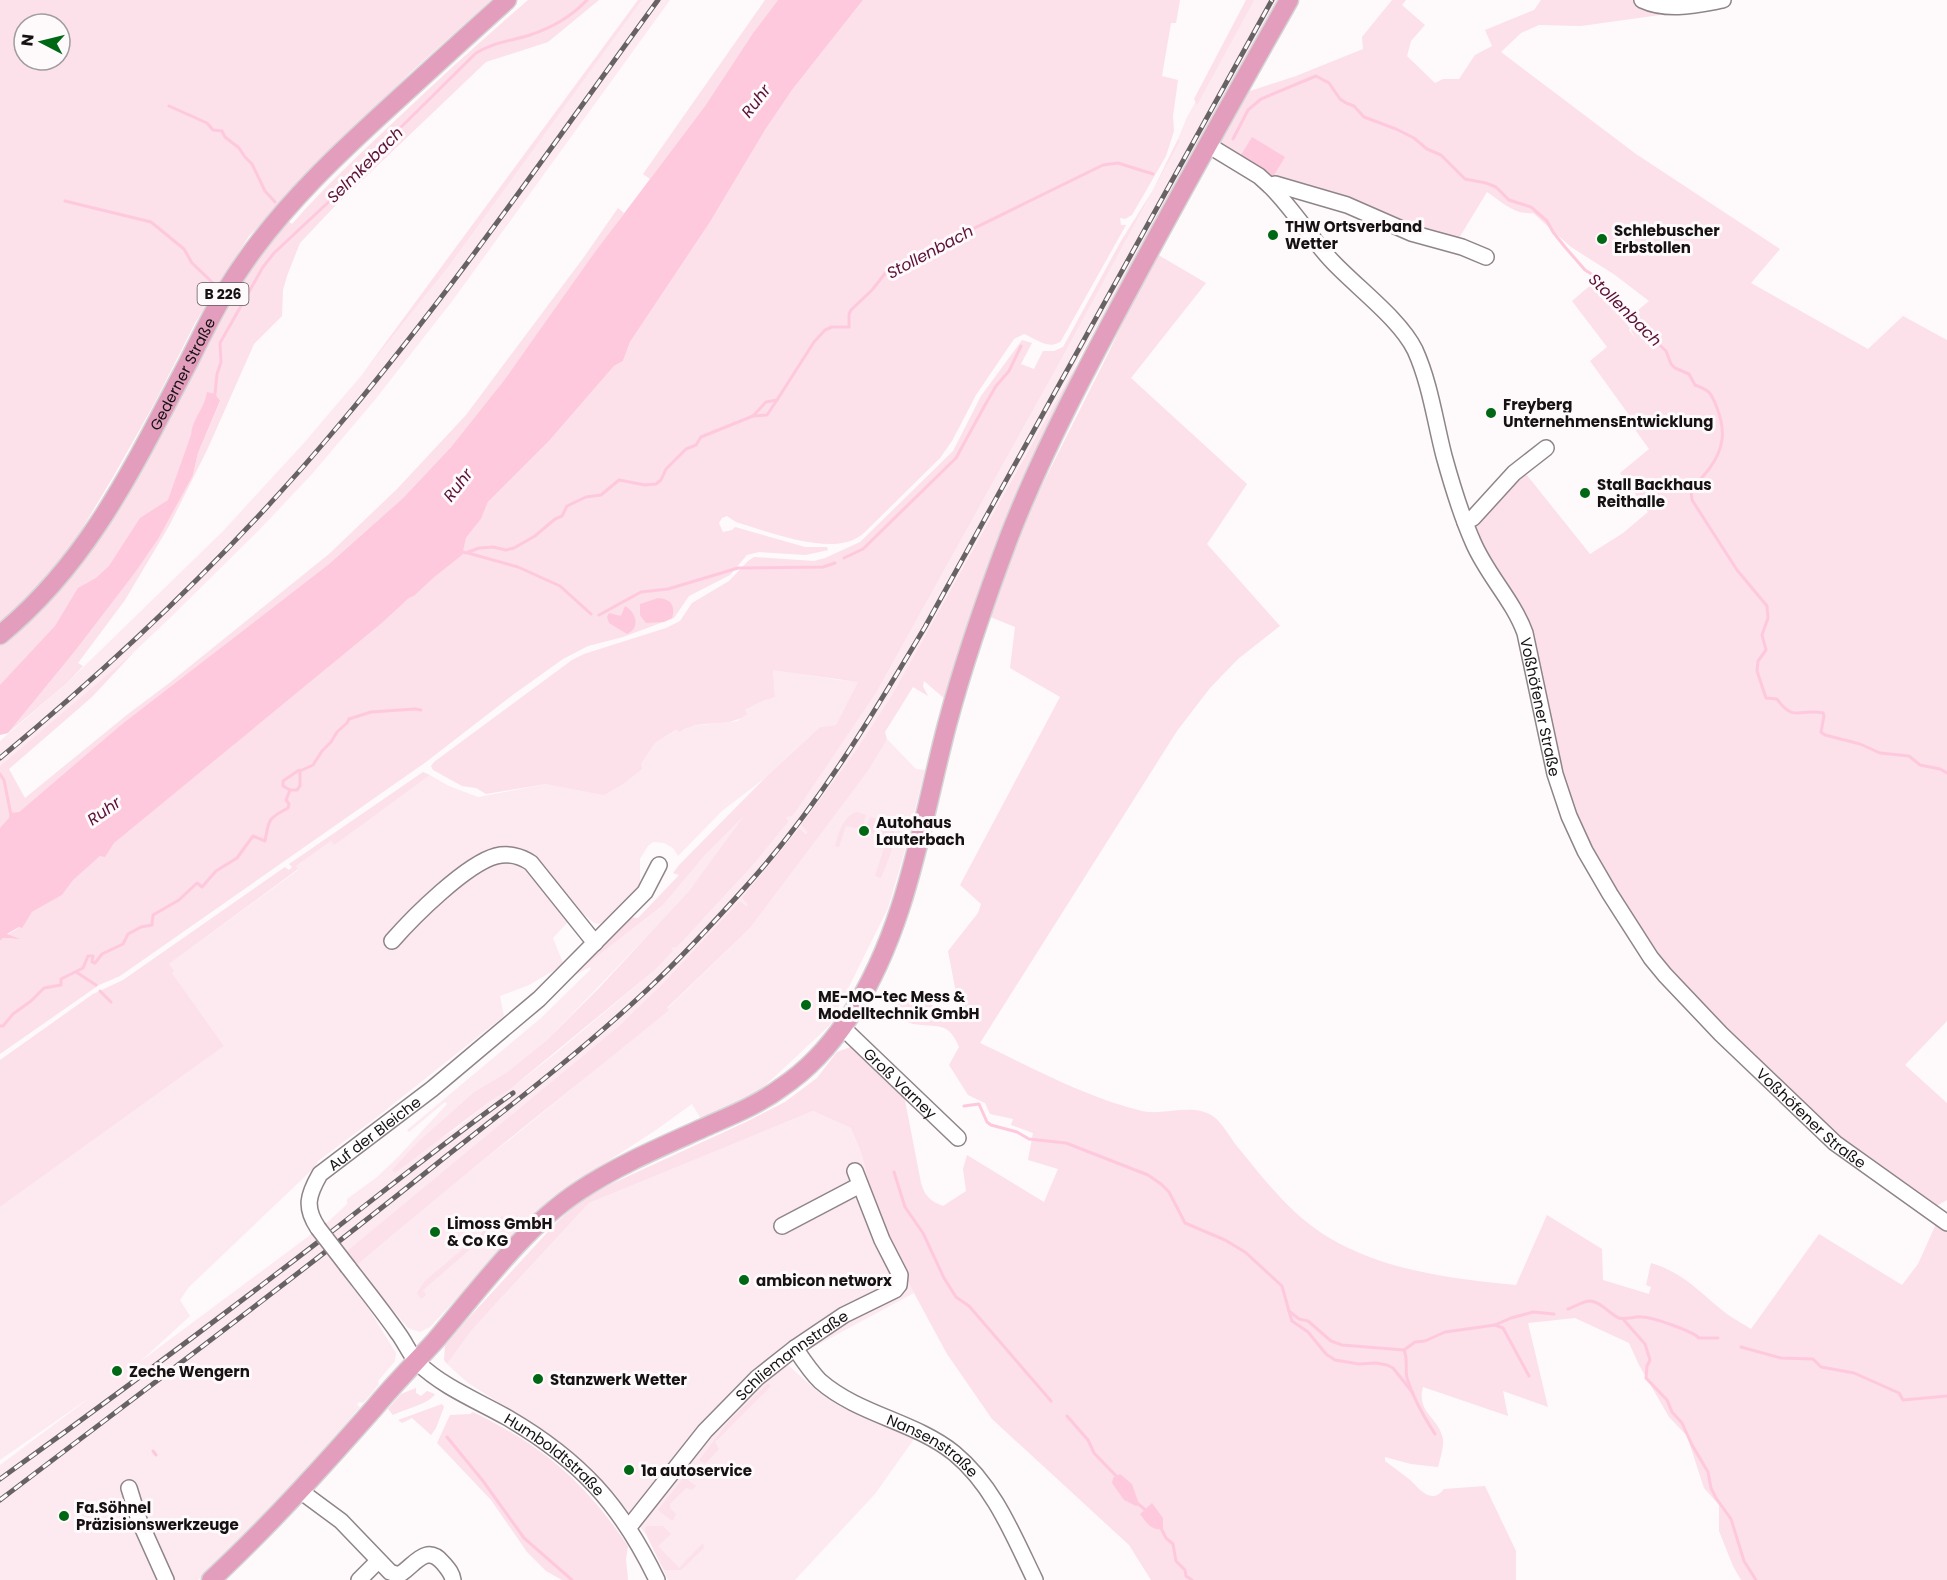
<svg xmlns="http://www.w3.org/2000/svg" width="1947" height="1580" viewBox="0 0 1947 1580" font-family="Poppins,sans-serif">
	<style>
		.built { fill: #fdeaf0 }
		.green { fill: #fce0ea; fill-rule: evenodd }
		.water { fill: #ffc9dd }
		.lines { fill: none; stroke-linecap: round; stroke-linejoin: round }
		.stream { stroke: #ffc9dd; stroke-width: 3 }
		.minor-casing { stroke: #8f8589; stroke-width: 18 }
		.major-casing { stroke: #d5d4d5; stroke-width: 21 }
		.minor { stroke: #fff; stroke-width: 15 }
		.major { stroke: #e29ebc; stroke-width: 18 }
		.rail-casing { stroke: #676365; stroke-width: 5 }
		.rail { stroke: #fef9fb; stroke-width: 3; stroke-dasharray: 9; stroke-linecap: butt }
		.minor-bridge-casing { stroke: #8f8589; stroke-width: 18; stroke-linecap: butt }
		.minor-bridge { stroke: #fff; stroke-width: 15 }
		.poi-dot { fill: #006815; stroke: #fef9fb; stroke-width: 2 }
		.labels { text-anchor: middle; dominant-baseline: central; stroke-width: 6; stroke-linejoin: round; paint-order: stroke }
		.shield { fill: #fef9fb; stroke: #5c5759; stroke-width: 1.5 }
		.shield-label { font-size: 14px; font-weight: bold; fill: #161214 }
		.poi-label { font-size: 15px; font-weight: bold; fill: #161214; stroke: #fef9fb; text-anchor: start }
		.street-label { font-size: 15px; fill: #161214; stroke: #fef9fb }
		.water-label { font-size: 16px; font-style: italic; fill: #5a0f35; stroke: #fef9fb }
	</style>
	<rect width="100%" height="100%" fill="#fef9fb"/>
	<!-- built -->
	<g class="built">
		<path d="M642,0H670L453,300L374,401L312,474L261,528L172,616L134,652L0,766V741L68,682L223,531L303,444L361,376L449,266Z"/>
		<path d="M1253,0H1279L1257,36L1161,214L1144,241L892,695L852,756L801,825L809,832L807,834L798,828L743,898L749,904L746,906L740,902L667,979L619,1026L335,1263L367,1306L396,1353L395,1361L378,1381L379,1384L372,1393L363,1403L359,1402L357,1405L360,1407L292,1487L223,1560L198,1580H0V1465L92,1396L0,1460V1207L224,1046L172,973L169,964L298,870L296,866L331,841L334,844L430,775L449,786L478,797L546,784L572,788L641,764L655,743L677,730L680,732L690,726L738,721L745,710L760,702L775,697L773,669L839,680L859,681L836,725L820,727L765,778L722,811L678,856L673,848L664,843L653,842L648,846L640,859V882L638,887L603,922L599,924L594,923L579,910L553,938L563,963L553,971L529,985L500,996L504,1016L377,1117L318,1161L315,1167L189,1287L180,1300L190,1316L141,1361L329,1221L347,1204V1199L377,1177L398,1157L447,1104L445,1102L409,1132L407,1130L541,1018L591,969L590,967L569,978L577,970L590,962L663,905L705,855L744,816L743,819L689,891L653,930L547,1040L506,1073L474,1092L420,1140L435,1142L456,1129L492,1100L509,1090L556,1053L656,969L672,952L671,949L673,946L675,948L678,946L753,865L789,821L786,819L789,815L791,817L876,693L1062,358L1180,141L1178,139L1187,117Z"/>
		<path d="M887,739L916,769L925,770L904,854L888,908L830,1025L756,1094L701,1119L692,1104L656,1130L551,1198L430,1327L420,1332L408,1328L356,1266L446,1189L513,1137L668,1010L667,1009L750,928L817,838Z"/>
		<path d="M813,1111L851,1128L862,1155L871,1194L914,1293L808,1350L788,1365L817,1391L839,1406L914,1439L875,1494L795,1580H668L647,1536L613,1492L588,1465L568,1448L542,1430L468,1383L447,1364L471,1331L501,1298L589,1203Z"/>
	</g>
	<!-- green -->
	<g class="green">
		<path d="M0,0H491L411,72L249,236L195,323L154,404L113,477L58,569L0,624ZM24,24H60V60H24Z"/>
		<path d="M528,0H599L548,42L486,62L334,207L300,243L287,276L283,290L282,316L254,344L208,448L169,526L125,600L78,663L83,666L68,682L8,733L75,651L134,574L193,475L198,453L220,402L218,400L187,479L0,731V642L41,604L240,280L286,219L292,224C325,186 362,152 399,117C441,77 484,38 528,0Z"/>
		<path d="M638,0H642L449,266L361,376Z"/>
		<path d="M765,0H778L753,33L705,106L650,179L643,174Z"/>
		<path d="M863,0H1180L1176,23H1171L1162,76L1178,80L1173,116L1174,131L1166,156L1132,215L1125,219L1120,218L1121,225H1126L1061,341C1049,351 1035,338 1024,334L1014,339L976,395L952,441L940,458L866,531C863,534 859,537 855,539C826,554 766,531 736,522L727,516L722,518L719,523L723,532L732,530L735,527L805,547H827L828,550L806,555L759,552L747,555L730,575L689,596L674,618L623,637L588,646L563,659L514,694L426,762L120,976L99,985L0,1054V941L3,938L15,939L7,935L20,927L32,912L62,895L72,880L100,856H105L113,843L382,623L409,598L414,596L463,546L466,538L481,519L488,502L549,441L614,366L623,361L630,342L710,222L765,130L792,90Z"/>
		<path d="M1246,0H1254L1197,105L1194,99Z"/>
		<path d="M1392,0H1406L1402,5L1425,25L1411,41L1407,56L1435,83L1443,79H1459L1475,55L1492,46L1485,30L1534,10L1541,0H1636L1649,6L1660,15L1581,26L1539,25L1521,33L1501,52L1636,154L1780,249L1751,283L1868,349L1903,316L1947,340V1021L1905,1065L1947,1103V1200L1933,1208L1852,1152L1673,980L1603,873L1569,803L1532,644L1472,528L1522,469L1590,554L1623,533L1648,512L1620,473L1649,449L1631,424L1634,422L1590,361L1607,347L1572,301L1593,283L1630,328L1629,330L1636,339L1631,331L1637,311L1649,301L1615,275L1571,247L1533,213C1514,215 1502,202 1487,192L1456,243L1271,179L1224,146L1221,143L1224,133L1247,92L1296,76L1363,49L1362,37Z"/>
		<path d="M1178,139L1180,141L1062,358L876,693L796,811L791,817L789,816L786,818L789,821L753,865L678,946L675,948L673,947L671,949L673,951L656,969L509,1090L492,1100L395,1173L392,1170L420,1140L474,1092L506,1073L547,1040L600,987L689,891L744,816L705,855L663,905L590,962L577,970L629,917L638,918L679,875L673,873L679,865L765,778L820,727L836,725L858,682L773,670L775,697L760,702L745,710L747,714C727,730 700,717 680,732L676,730L655,743L641,764L642,769L623,784L604,795L546,784L486,794L476,788L462,786L433,770L431,766L434,762L572,660L584,654L666,628L680,621L692,603L729,581L748,561L754,557L814,561L825,558L860,542L953,451L981,396L1022,340L1032,343L1021,364L1034,369L1043,351H1054L1063,347L1121,241L1153,190Z"/>
		<path d="M618,208L624,213L505,379L451,447L403,498L329,564L122,724L19,812L0,840V766L134,652L92,697L9,769L25,798L128,714L168,684L329,554L397,489L466,415L584,257Z"/>
		<path d="M1155,253L1206,283L1131,378L1247,484L1207,544L1280,626L1238,659L1210,688L1177,731L980,1043C1033,1068 1085,1097 1142,1111C1164,1116 1194,1102 1214,1117C1222,1123 1230,1137 1236,1145C1255,1168 1274,1193 1296,1213C1354,1267 1441,1278 1516,1285L1547,1215L1602,1249L1603,1280L1649,1294L1651,1287L1646,1285L1651,1263C1685,1273 1701,1294 1727,1314C1734,1319 1743,1324 1751,1329L1819,1234L1902,1285L1918,1264L1936,1224L1947,1232V1580H1741L1733,1566L1719,1531V1505L1704,1488L1687,1436L1669,1417L1639,1365L1629,1343L1575,1318L1528,1323L1548,1407L1503,1391L1508,1416L1423,1387C1416,1413 1439,1417 1443,1439C1444,1447 1440,1459 1438,1467L1411,1464L1385,1457V1461C1393,1467 1401,1473 1409,1479C1419,1488 1431,1506 1444,1489L1485,1486L1516,1551V1580H1151L1129,1545L992,1419L947,1354L914,1293L882,1226L871,1194L862,1155L851,1128L813,1111L589,1203L501,1298L471,1331L447,1364L444,1360L445,1346L464,1323L557,1222L579,1202L609,1185L746,1122L785,1102L817,1078L837,1052L856,1045L903,1090L921,1183C925,1196 930,1201 943,1206L966,1191L963,1169L967,1155L1044,1202L1058,1169L1028,1160L1033,1133L1011,1125L1013,1119L990,1114L985,1103L968,1095L949,1065L959,1047C948,1020 937,1028 913,1024C906,1022 898,1017 891,1013L901,990L961,1019L948,951L978,913L981,904L960,885L1060,697L1010,668L1015,627L988,616L1021,527L1108,354Z"/>
		<path d="M1077,363C1029,473 982,584 945,699L924,681L923,686L928,696L913,687L885,732L887,739L867,772L750,928L667,1008L669,1010C564,1096 458,1178 356,1266L346,1252L619,1026L667,979L740,901L746,906L748,904L742,898L799,828L806,834L808,832L801,825L852,756L892,695Z"/>
		<path d="M423,772L430,775L334,845L331,841L296,866L298,869L169,964L174,971L172,973L224,1046L0,1207V1060L93,994L123,980L285,867L289,870L292,867L289,864Z"/>
		<path d="M857,812L866,815L862,829L846,826L839,847L835,846C839,833 842,817 857,812Z"/>
		<path d="M870,817C876,818 884,820 889,823C903,831 885,867 881,878L875,876L887,839L865,830Z"/>
		<path d="M502,1216L505,1219L423,1290L426,1295L421,1299L417,1293L425,1281Z"/>
		<path d="M768,1383L771,1386L715,1442L719,1449L705,1464L699,1460L730,1420Z"/>
		<path d="M416,1388V1393L421,1396L427,1391L435,1394C429,1404 405,1409 393,1415L388,1409L401,1394Z"/>
		<path d="M442,1404L444,1407L436,1428L431,1435L412,1418L402,1423L398,1420Z"/>
		<path d="M473,1412C543,1446 584,1481 628,1546L626,1559L628,1580H562L546,1571L527,1552L491,1500L437,1443L450,1415L470,1414Z"/>
		<path d="M684,1477L696,1486L692,1490L686,1488L670,1504V1508L676,1514L673,1520H671L658,1510Z"/>
		<path d="M647,1526H663L671,1534L658,1546L679,1568L703,1543L704,1548L681,1570H664L647,1536L645,1529Z"/>
	</g>
	<!-- water -->
	<g class="water">
		<path d="M778,0H863L792,90L765,130L710,222L630,342L623,361L614,366L549,441L488,502L481,519L466,538L462,555L433,578L414,596L409,598L382,623L114,843L105,857L100,856L73,880L62,895L32,912L22,928L19,927L7,934L20,939L3,938L0,941V828L9,818L10,813L19,812L122,724L329,564L403,498L451,447L505,379L595,252L705,106L753,33Z"/>
		<path d="M1252,137L1285,157L1273,177L1239,158Z"/>
		<path d="M207,392L215,394L220,401L198,453L193,475L158,539L134,574L75,651L8,733L0,735V685L55,626L78,588L96,578L109,566L140,518L168,500L191,435C192,419 205,408 207,392Z"/>
		<path d="M658,598C670,599 676,605 672,618L664,622L646,623L640,615V604Z"/>
		<path d="M625,606C636,612 641,628 627,634L609,623L607,617L609,613L621,616Z"/>
		<path d="M1120,1474L1132,1484L1139,1504L1136,1506L1124,1500L1112,1483L1113,1478Z"/>
		<path d="M1152,1503L1163,1518V1529C1151,1531 1146,1522 1140,1514Z"/>
	</g>
	<g class="lines">
		<!-- stream -->
		<g class="stream">
			<path d="M169,106L207,123L213,130L222,131L225,137L239,148L245,157L252,164L265,191L275,202"/>
			<path d="M1233,139L1248,110L1261,99L1316,76L1329,83L1340,99L1346,103L1354,106L1364,117L1396,129L1414,138L1427,149L1441,155L1465,179L1486,183L1496,187L1509,200L1531,207L1547,221L1553,232L1565,247L1585,270L1593,275L1647,327L1650,336L1666,351L1671,364L1675,368L1689,374L1695,385C1711,391 1711,393 1717,408C1726,431 1724,449 1709,469C1703,477 1696,483 1691,491L1692,500L1737,570L1767,606L1768,618L1762,635L1766,650L1758,661L1757,671L1766,698L1777,699C1794,723 1800,708 1823,713L1824,716L1821,732L1825,735L1860,744L1880,753L1909,756L1920,765L1940,769L1947,773"/>
			<path d="M65,201L151,222L184,249L192,263L215,285"/>
			<path d="M215,394L217,374L221,362L220,343L263,267L274,253L366,167L390,138L476,53C494,42 511,41 530,35C551,28 572,16 587,0"/>
			<path d="M753,416L767,415L777,400"/>
			<path d="M459,551L466,553L479,548L493,547L506,550L514,548L535,536L555,519L562,516L567,506L586,497L601,495L619,480L645,485L656,484L661,480L666,469L686,449L696,445L701,437L753,416L766,402L777,400L814,342L825,330L832,327H849V314L851,310L872,290L887,271L1103,165L1118,163L1153,174"/>
			<path d="M468,553L518,567L560,586L591,614"/>
			<path d="M844,558L863,549L956,458L985,405L996,386L1009,371L1021,346"/>
			<path d="M599,615L641,592L668,589L738,568L823,567L835,563"/>
			<path d="M0,774L4,780L11,815"/>
			<path d="M290,790L283,786V781L299,770"/>
			<path d="M76,972L96,985"/>
			<path d="M100,991L111,1002"/>
			<path d="M0,1026H3L13,1014L31,1001L44,988L61,985V979L83,968L88,956H93L92,962L95,963L102,954L123,944L128,934L141,927L152,925L153,915L179,900L197,883L202,887L216,871L237,858L253,836L265,841C269,820 267,819 288,808L289,804L286,800L290,790H297L300,786V771L313,765L322,751L331,742L337,732L347,723L349,719L371,712L415,709L421,710"/>
			<path d="M964,1106L979,1104L987,1122L991,1125L1017,1132L1029,1139L1066,1143L1148,1175L1161,1184L1169,1192L1185,1223L1225,1240L1245,1252L1282,1286L1289,1311L1299,1319L1308,1321L1331,1341L1342,1345L1404,1350L1415,1342L1425,1341L1445,1332L1495,1325L1511,1318L1533,1312L1554,1314"/>
			<path d="M894,1172L905,1207L923,1233L944,1278L956,1297L969,1306L1051,1401"/>
			<path d="M1568,1309C1574,1307 1583,1301 1590,1301C1602,1302 1609,1314 1619,1318C1626,1320 1635,1316 1642,1317C1653,1317 1694,1332 1699,1338H1718"/>
			<path d="M1289,1311L1292,1321L1308,1332L1326,1354L1335,1360L1359,1364L1376,1363L1387,1365L1393,1368L1413,1393"/>
			<path d="M1623,1319L1645,1344L1650,1360L1647,1366L1646,1378L1667,1400L1672,1412L1682,1423L1692,1445L1708,1472L1711,1488L1716,1498L1731,1519L1744,1561L1756,1580"/>
			<path d="M1495,1325L1503,1328L1529,1376"/>
			<path d="M1741,1347L1781,1358L1813,1359L1821,1367L1854,1373L1899,1393L1903,1400L1947,1396"/>
			<path d="M1404,1350C1408,1358 1405,1369 1407,1378C1413,1398 1424,1417 1435,1434"/>
			<path d="M1067,1416L1088,1440L1094,1453L1119,1479"/>
			<path d="M447,1437L483,1481L524,1538L572,1580"/>
			<path d="M153,1451L156,1455"/>
			<path d="M1137,1503L1148,1512"/>
			<path d="M1160,1526L1166,1538L1173,1544L1176,1561L1185,1570L1186,1576L1192,1580"/>
		</g>
		<defs>
			<g id="minor">
				<path d="M1642,0C1668,12 1696,5 1723,0"/>
				<path id="s1" d="M1207,146L1213,148L1259,176L1270,186C1293,209 1310,237 1331,260C1356,287 1400,319 1415,350C1430,383 1435,421 1444,456C1452,485 1461,515 1473,542C1487,575 1513,600 1525,633L1555,774L1569,816L1585,851L1610,894L1651,958L1665,975L1721,1034L1835,1143L1947,1223"/>
				<path d="M1270,186L1275,184L1347,205L1411,233L1462,247L1486,257"/>
				<path d="M1465,522L1473,518L1514,473L1546,448"/>
				<path d="M392,941C413,917 466,864 496,856C508,853 521,856 531,863L595,943"/>
				<path id="s2" d="M842,1027L958,1138"/>
				<path d="M782,1226L860,1185"/>
				<path id="s3" d="M318,1228C304,1207 308,1195 320,1174L432,1089L539,999L645,892L659,865"/>
				<path id="s4" d="M348,1267C365,1289 382,1310 398,1333C405,1342 410,1355 418,1363C443,1387 478,1401 508,1418C580,1460 621,1505 657,1580"/>
				<path id="s5" d="M795,1348C803,1360 810,1371 820,1381C859,1415 914,1421 954,1453C994,1486 1013,1535 1035,1580"/>
				<path d="M129,1488L139,1520L166,1580"/>
				<path d="M299,1490L341,1521L390,1572L399,1575C415,1565 426,1543 443,1563C448,1569 452,1573 453,1580"/>
				<path id="s6" d="M629,1527L705,1431L757,1378L795,1348L844,1315L895,1290L899,1285L900,1275L882,1240L855,1171"/>
				<path d="M359,1580L378,1561"/>
			</g>
			<g id="major">
				<path id="s7" d="M0,635C91,560 135,463 189,361C205,329 221,296 242,266C284,204 341,151 396,101C433,67 470,33 507,0"/>
				<path d="M211,1580C269,1526 323,1466 375,1407C394,1384 415,1363 435,1341C478,1291 524,1227 579,1191C618,1165 661,1147 703,1128C730,1116 758,1105 782,1087C809,1069 832,1043 850,1016C907,929 921,824 947,725C964,661 986,598 1009,537C1044,447 1090,362 1135,278C1185,185 1237,92 1289,0"/>
			</g>
		</defs>
		<!-- minor casing -->
		<use href="#minor" class="minor-casing"/>
		<!-- major casing -->
		<use href="#major" class="major-casing"/>
		<!-- minor -->
		<use href="#minor" class="minor"/>
		<!-- major -->
		<use href="#major" class="major"/>
		<defs>
			<g id="rail">
				<path d="M0,758C122,657 237,547 339,425C453,290 554,143 658,0"/>
				<path d="M0,1479C107,1402 213,1323 318,1242C383,1192 446,1141 513,1093"/>
				<path d="M0,1500C147,1388 295,1278 439,1162C510,1106 582,1051 648,989C684,955 717,919 750,882C819,805 872,716 925,627L1272,0"/>
			</g>
		</defs>
		<!-- rail casing -->
		<use href="#rail" class="rail-casing"/>
		<!-- rail -->
		<use href="#rail" class="rail"/>
		<defs>
			<path id="minor-bridge" d="M318,1228L348,1267"/>
		</defs>
		<!-- minor-bridge casing -->
		<use href="#minor-bridge" class="minor-bridge-casing"/>
		<!-- minor-bridge -->
		<use href="#minor-bridge" class="minor-bridge"/>
	</g>
	<!-- markers -->
	<g class="poi-dot">
		<circle cx="1273" cy="235" r="6"/>
		<circle cx="1602" cy="239" r="6"/>
		<circle cx="1491" cy="413" r="6"/>
		<circle cx="1585" cy="493" r="6"/>
		<circle cx="864" cy="831" r="6"/>
		<circle cx="806" cy="1005" r="6"/>
		<circle cx="435" cy="1232" r="6"/>
		<circle cx="744" cy="1280" r="6"/>
		<circle cx="117" cy="1371" r="6"/>
		<circle cx="538" cy="1379" r="6"/>
		<circle cx="629" cy="1470" r="6"/>
		<circle cx="64" cy="1516" r="6"/>
	</g>
	<g class="labels">
		<!-- shield labels -->
		<rect class="shield" x="197.5" y="283" width="51" height="22" rx="4.5"/>
		<g class="shield-label">
			<text x="223" y="294">B 226</text>
		</g>
		<!-- poi labels -->
		<g class="poi-label">
			<text x="1285" y="226">THW Ortsverband<tspan x="1285" dy="17">Wetter</tspan></text>
			<text x="1614" y="230">Schlebuscher<tspan x="1614" dy="17">Erbstollen</tspan></text>
			<text x="1503" y="404">Freyberg<tspan x="1503" dy="17">UnternehmensEntwicklung</tspan></text>
			<text x="1597" y="484">Stall Backhaus<tspan x="1597" dy="17">Reithalle</tspan></text>
			<text x="876" y="822">Autohaus<tspan x="876" dy="17">Lauterbach</tspan></text>
			<text x="818" y="996">ME-MO-tec Mess &amp;<tspan x="818" dy="17">Modelltechnik GmbH</tspan></text>
			<text x="447" y="1223">Limoss GmbH<tspan x="447" dy="17">&amp; Co KG</tspan></text>
			<text x="756" y="1280">ambicon networx</text>
			<text x="129" y="1371">Zeche Wengern</text>
			<text x="550" y="1379">Stanzwerk Wetter</text>
			<text x="641" y="1470">1a autoservice</text>
			<text x="76" y="1507">Fa.Söhnel<tspan x="76" dy="17">Präzisionswerkzeuge</tspan></text>
		</g>
		<!-- street labels -->
		<g class="street-label">
			<text stroke="none"><textPath href="#s7" startOffset="321">Gederner Straße</textPath></text>
			<text stroke="none"><textPath href="#s1" startOffset="676">Voßhöfener Straße</textPath></text>
			<text stroke="none"><textPath href="#s2" startOffset="81">Groß Varney</textPath></text>
			<text stroke="none"><textPath href="#s1" startOffset="1180">Voßhöfener Straße</textPath></text>
			<text stroke="none"><textPath href="#s3" startOffset="126">Auf der Bleiche</textPath></text>
			<text stroke="none"><textPath href="#s6" startOffset="238">Schliemannstraße</textPath></text>
			<text stroke="none"><textPath href="#s5" startOffset="172">Nansenstraße</textPath></text>
			<text stroke="none"><textPath href="#s4" startOffset="284">Humboldtstraße</textPath></text>
		</g>
		<!-- water labels -->
		<g class="water-label">
			<text transform="translate(756 101) rotate(-52)">Ruhr</text>
			<text transform="translate(365 165) rotate(-45)">Selmkebach</text>
			<text transform="translate(930 252) rotate(-28)">Stollenbach</text>
			<text transform="translate(1625 310) rotate(45)">Stollenbach</text>
			<text transform="translate(458 485) rotate(-52)">Ruhr</text>
			<text transform="translate(104 811) rotate(-35)">Ruhr</text>
		</g>
	</g>
	<!-- north arrow -->
	<g transform="translate(42 42) rotate(277)"><circle r="28" fill="#fef9fb" stroke="#a19d9f" stroke-width="1.5"/>
	<path d="M0-4.5L10 22L0 15L-10 22Z" fill="#006815"/>
	<text y="-9" font-size="16" font-weight="bold" text-anchor="middle" fill="#161214">N</text>
	</g>
</svg>
